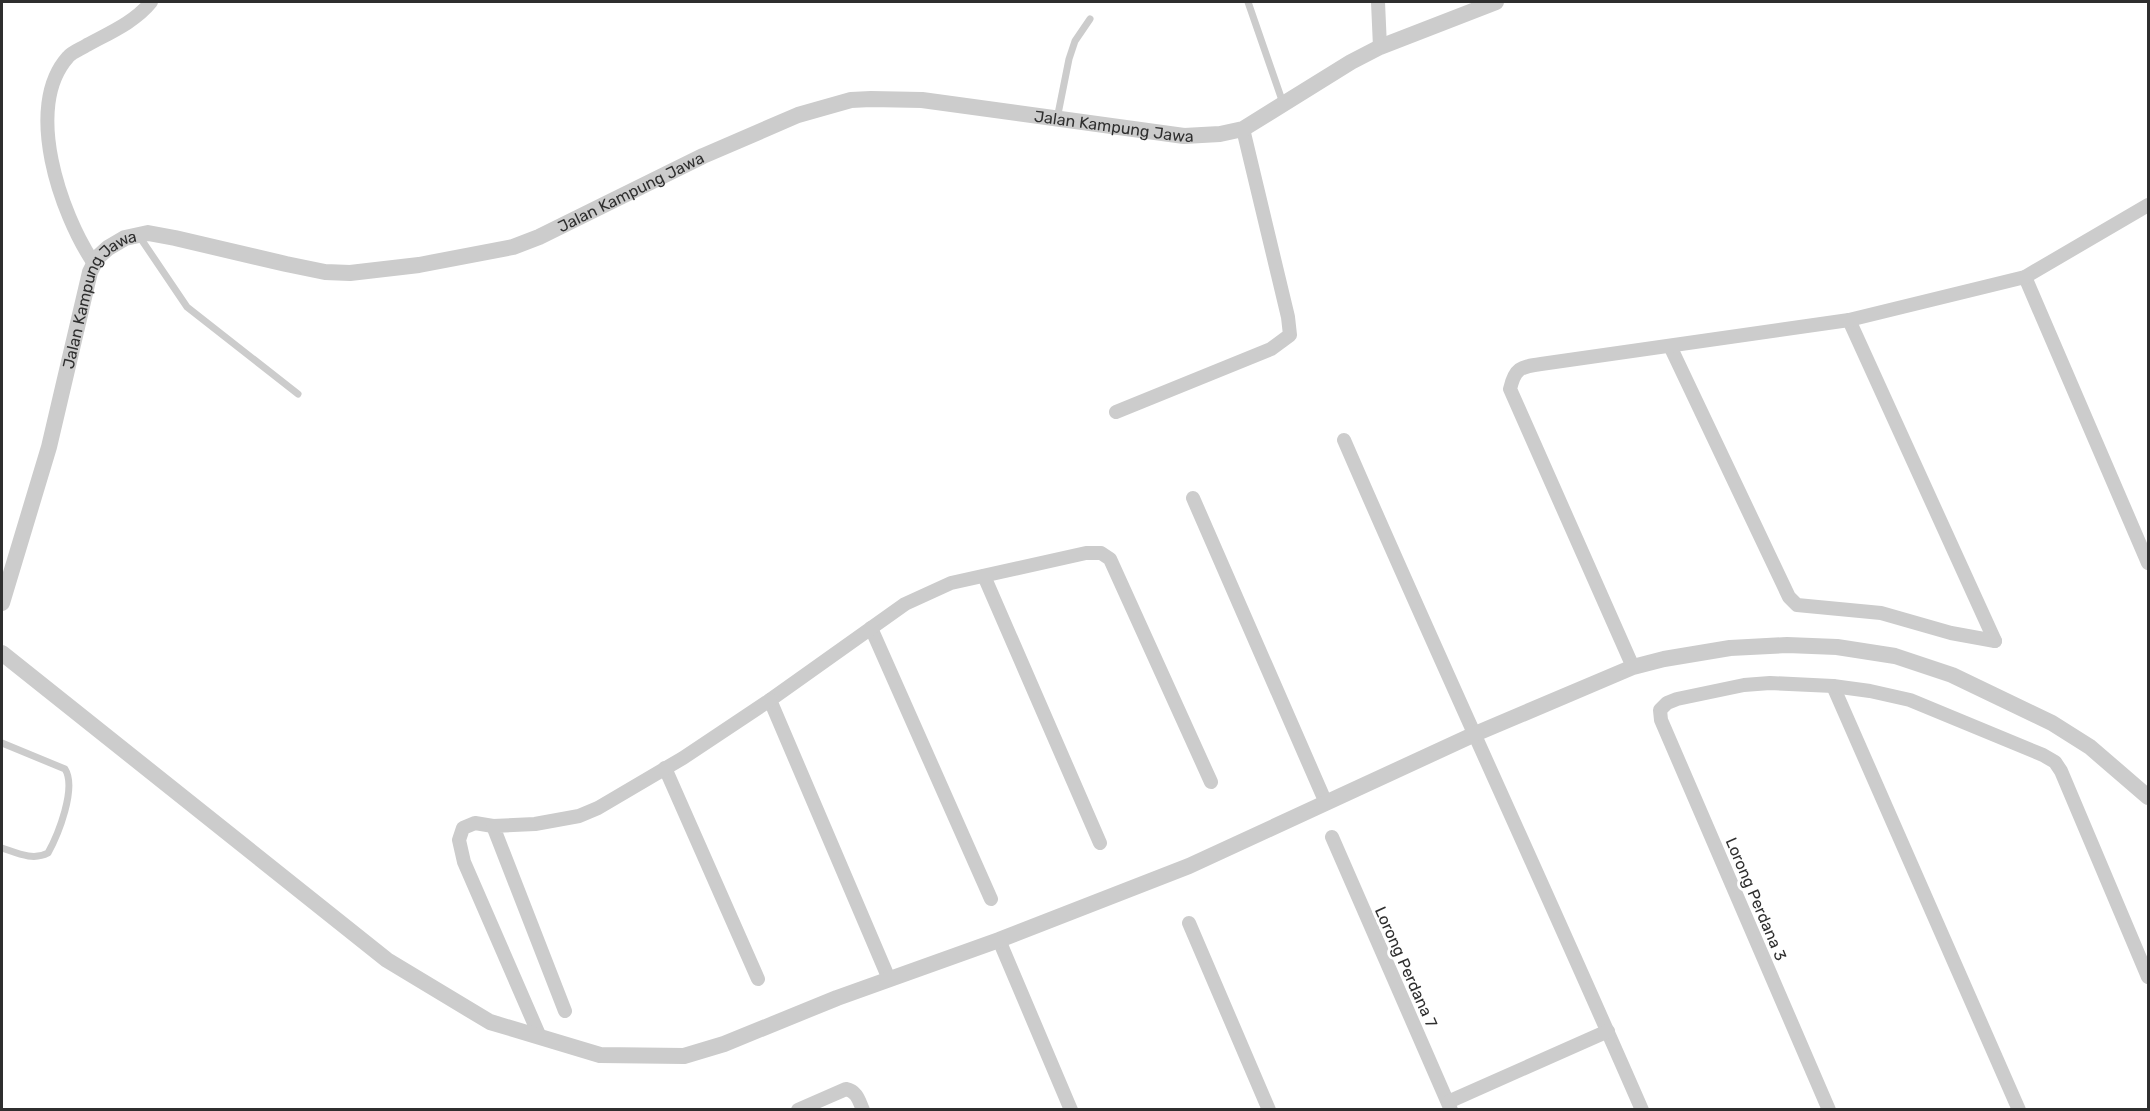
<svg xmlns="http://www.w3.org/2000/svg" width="2150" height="1111" viewBox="0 0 2150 1111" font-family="Rubik,sans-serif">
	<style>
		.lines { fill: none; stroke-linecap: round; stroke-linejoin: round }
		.service { stroke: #ccc; stroke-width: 7 }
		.minor { stroke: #ccc; stroke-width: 14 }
		.tertiary { stroke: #ccc; stroke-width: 16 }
		.labels { text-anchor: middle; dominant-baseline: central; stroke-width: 6; stroke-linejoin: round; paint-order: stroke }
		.street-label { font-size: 16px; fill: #2f2f2f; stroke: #fff }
	</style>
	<rect width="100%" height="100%" fill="#fff"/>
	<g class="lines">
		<!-- service -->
		<g class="service">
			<path d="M1248,2L1283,103"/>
			<path d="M1057,119L1069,59L1075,41L1090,19"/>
			<path d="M139,236L187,307L298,394"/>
			<path d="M2,743L65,769C77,788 58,835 48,853C33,861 17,853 2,848"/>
		</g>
		<!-- minor -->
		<g class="minor">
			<path d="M1378,2L1380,47"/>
			<path d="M93,262C61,214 23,107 68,57C72,52 81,49 87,45C109,33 135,22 151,2"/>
			<path d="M2025,277L2148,563"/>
			<path d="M1849,320L1995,641"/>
			<path d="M1670,346L1789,597L1797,605L1881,613L1951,633L1995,641"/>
			<path d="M1116,412L1271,349L1290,335L1288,317L1243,129"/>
			<path d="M1344,440C1441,664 1544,885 1642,1110"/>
			<path d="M1193,498L1326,803"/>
			<path d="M984,576L1100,843"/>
			<path d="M871,628L991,899"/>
			<path d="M1633,667L1510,389C1515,368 1520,367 1541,364L1849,320L2025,277L2148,205"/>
			<path d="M1833,686L2019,1110"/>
			<path d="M665,768L758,979"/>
			<path d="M493,826L475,823L463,828L459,840L464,862L540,1037"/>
			<path d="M1332,837L1451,1110"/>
			<path d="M1189,923L1269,1110"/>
			<path d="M999,940L1071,1110"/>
			<path d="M889,979L770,700L905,604L951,583L1086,553H1101L1110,559L1211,782"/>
			<path d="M565,1011L493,826L535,824L579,816L598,808L683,758L770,700"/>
			<path d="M1448,1102L1608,1031"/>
			<path d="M798,1110L846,1089C857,1091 859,1101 863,1110"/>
			<path d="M1829,1110L1661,720L1660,710L1667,703L1677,699L1744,685L1770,683L1833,686L1870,691L1910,700L2043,755L2055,762L2061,771L2148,977"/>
		</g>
		<!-- tertiary -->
		<g class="tertiary">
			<path id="s1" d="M2,603L49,447L90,272L97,258L108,248L125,238L148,233L175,238L286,264L325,272L350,273L419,265L513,247L539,237L703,156L798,115L851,100L871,99L922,100L1184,136L1220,134L1243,129L1351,62L1380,47L1496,2"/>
			<path d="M2,653L387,960L490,1022L600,1055L684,1056L724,1044L837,998L999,940L1189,866L1475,734L1633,667L1664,659L1730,648L1787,645L1837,647L1895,656L1952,675L2052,723L2090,747L2148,797"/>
		</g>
	</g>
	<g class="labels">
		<!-- street labels -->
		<g class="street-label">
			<text stroke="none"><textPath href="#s1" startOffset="1422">Jalan Kampung Jawa</textPath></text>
			<text stroke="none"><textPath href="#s1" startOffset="918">Jalan Kampung Jawa</textPath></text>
			<text stroke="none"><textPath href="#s1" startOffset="324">Jalan Kampung Jawa</textPath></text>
			<text transform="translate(1756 899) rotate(67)">Lorong Perdana 3</text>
			<text transform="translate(1406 967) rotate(66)">Lorong Perdana 7</text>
		</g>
	</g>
	<!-- border -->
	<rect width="2150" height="1111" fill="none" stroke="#2f2f2f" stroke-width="6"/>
</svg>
